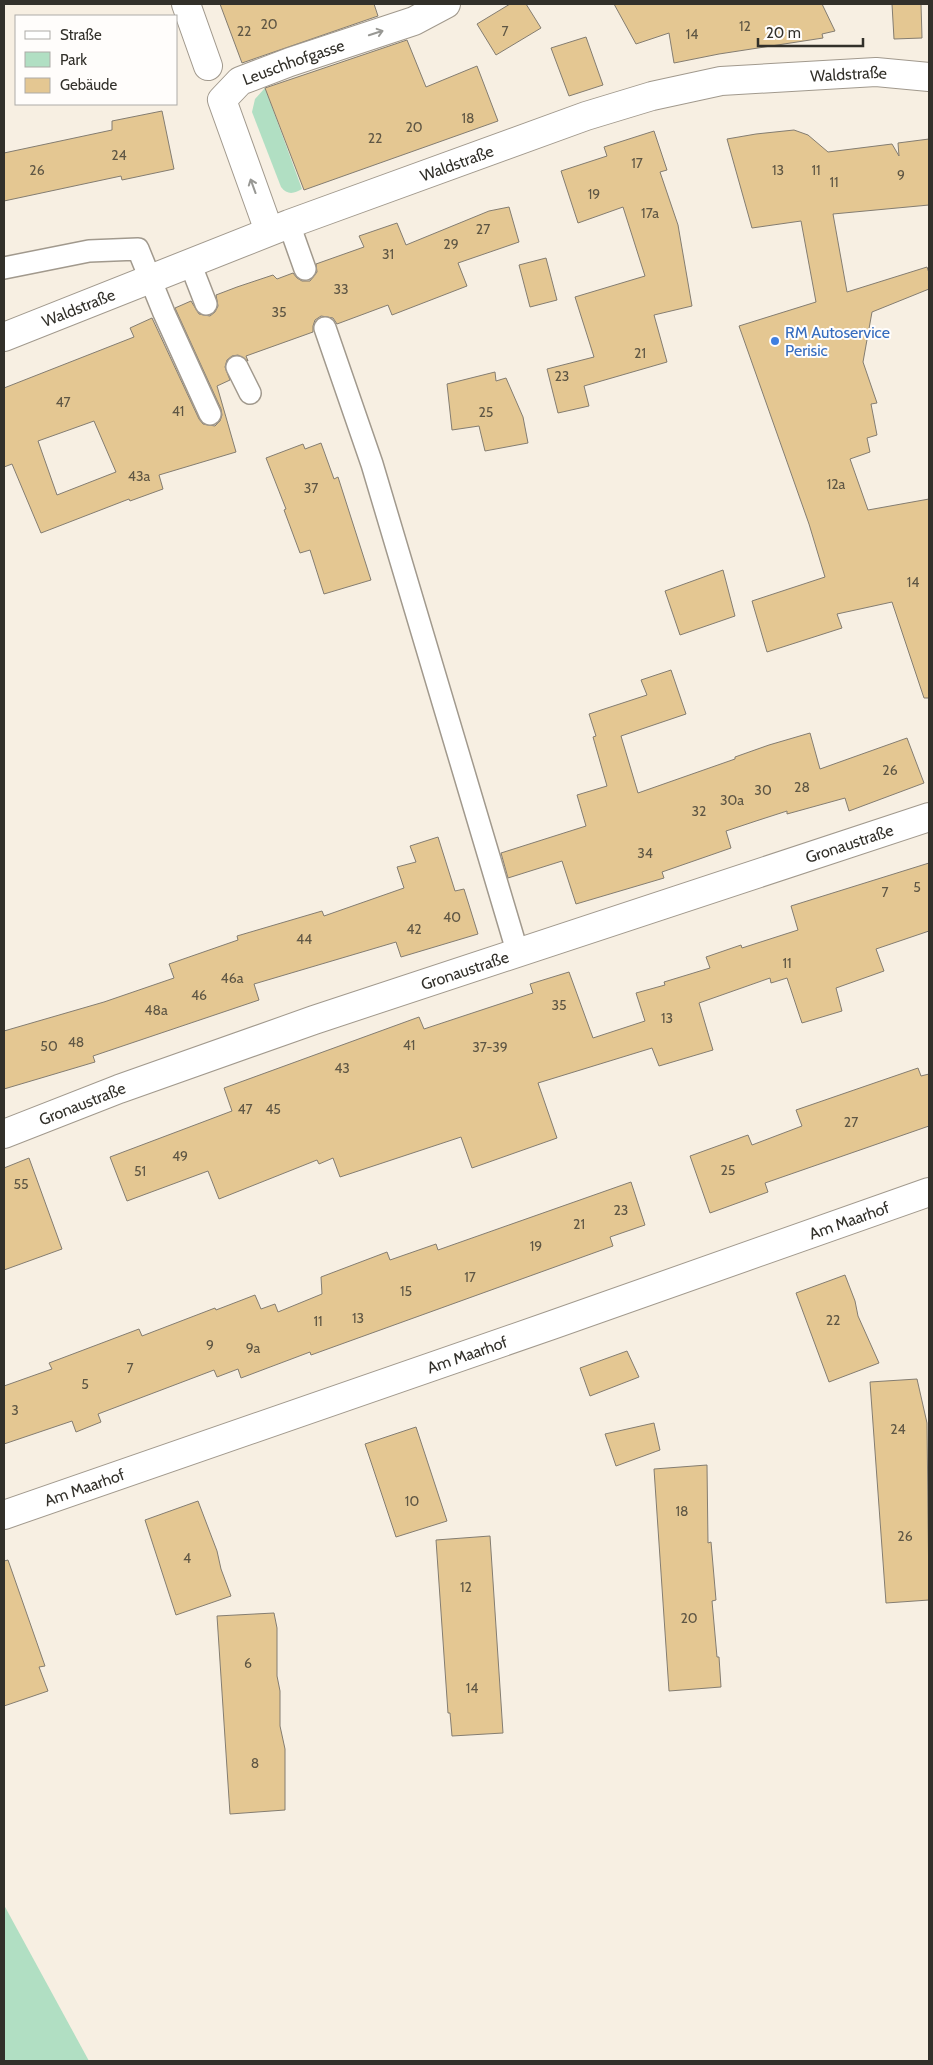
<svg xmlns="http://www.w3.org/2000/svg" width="933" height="2065" viewBox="0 0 933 2065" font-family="Cabin,sans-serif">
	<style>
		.green { fill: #b1dfc3 }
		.building { fill: #e4c792; stroke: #847d71; fill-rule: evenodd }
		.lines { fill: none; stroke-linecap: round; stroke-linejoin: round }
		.lane-casing { stroke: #a1998d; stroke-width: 24 }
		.street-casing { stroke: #a1998d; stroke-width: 30 }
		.secondary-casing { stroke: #a1998d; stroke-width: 30 }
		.lane { stroke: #fff; stroke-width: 21 }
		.street { stroke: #fff; stroke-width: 28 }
		.secondary { stroke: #fff; stroke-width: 28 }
		.oneway { stroke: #989894 }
		.shop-dot { fill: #3f7fe0; stroke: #fffdfb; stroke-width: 2 }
		.labels { text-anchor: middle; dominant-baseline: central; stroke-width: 4; stroke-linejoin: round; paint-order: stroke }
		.number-label { font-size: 14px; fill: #5e5644 }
		.street-label { font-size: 16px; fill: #32302a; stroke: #fffdfb }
		.shop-label { font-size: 16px; fill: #366cbe; stroke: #fffdfb; text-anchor: start }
	</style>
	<rect width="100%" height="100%" fill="#f7efe2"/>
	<!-- green -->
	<g class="green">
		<path d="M265,88L302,189C294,194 287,195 281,187L252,112L255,99Z"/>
		<path d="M4,1905L89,2061H4Z"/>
	</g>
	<!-- building -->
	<g class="building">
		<path d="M220,4H374L378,16L242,63Z"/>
		<path d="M510,4H526L541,28L496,55L477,24Z"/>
		<path d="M614,4H822L835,31L822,34L823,38L719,54L674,63L669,33L636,44Z"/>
		<path d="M892,4H921L922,38L894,39Z"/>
		<path d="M586,37L603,85L569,96L551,48Z"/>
		<path d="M407,40L426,87L477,66L498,121L304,190L265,88Z"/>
		<path d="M162,111L174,169L122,180L121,176L4,201V153L112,130V121Z"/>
		<path d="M794,130L808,135L828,152L892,144L899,156L898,143L929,139V205L833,214L847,292L927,267L929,273V289L872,312L863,362L877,403L871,404L877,435L867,438L870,452L850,459L868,510L929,499V698H924L892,602L837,614L842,628L767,652L752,601L825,577L809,524L739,326L816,302L801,221L752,228L727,139L756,134Z"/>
		<path d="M654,131L667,170L660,172L678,225L692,306L654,315L667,362L584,386L589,406L558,413L547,369L594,357L575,297L645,276L623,207L578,223L561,171L607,156L604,147Z"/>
		<path d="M509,207L519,242L458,263L467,286L392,315L388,305L337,324L333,318L321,316L315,320L313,326V332L246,356L248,361L238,355L232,356L227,360L225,367L230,380L217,386L236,452L159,475L163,489L130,501L129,499L41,533L12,464L4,467V388L134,337L130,328L152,318L199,419L203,424L215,426L220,421L222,415L221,409L175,308L191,301L199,314L210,316L215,312L218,306L216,295L237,287L273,275L277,279L293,273L297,278L302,281H310L317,272L316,264L364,247L359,236L397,223L406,245L489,211ZM94,421L116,472L57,495L38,441Z"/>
		<path d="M546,258L557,300L530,307L519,265Z"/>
		<path d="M495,372L496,381L506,378L523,417L528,443L485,451L479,426L452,430L447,384Z"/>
		<path d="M321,443L334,479L338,477L371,580L324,594L310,550L300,553L284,510L286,509L266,458L303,444L305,449Z"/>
		<path d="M723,570L735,616L680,635L665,591Z"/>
		<path d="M671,670L686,714L621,736L638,793L735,759V757L769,745L810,733L820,769L907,738L924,783L849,811L845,798L787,814V811L756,821L726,831L731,848L662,872L664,878L576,904L562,861L508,878L501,853L586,826L577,795L607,786L593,737L596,736L589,714L647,695L641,680Z"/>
		<path d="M438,837L455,891L464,889L478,934L401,957L396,942L254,984L259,1000L93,1056L95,1062L4,1089V1031L104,1002L174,978L169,964L238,940L237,936L322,911L324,916L404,888L397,867L416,862L410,846Z"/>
		<path d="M929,863V931L876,949L884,971L836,988L842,1011L802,1023L787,978L771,983L770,978L699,1003L713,1050L659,1066L652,1048L538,1083L557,1138L472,1168L461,1137L340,1177L333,1158L319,1164L317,1160L219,1199L208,1171L127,1201L110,1157L232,1111L224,1088L419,1017L424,1029L533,993L530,984L569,972L593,1038L645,1021L636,993L665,985L664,982L710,968L706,957L741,945L742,948L798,930L791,906Z"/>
		<path d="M918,1068L921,1076L929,1074V1126L765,1183L768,1192L710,1213L690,1156L748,1135L752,1145L802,1126L796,1110Z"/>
		<path d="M29,1158L62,1249L4,1270V1168Z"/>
		<path d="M631,1182L645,1225L610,1237L613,1246L311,1355L310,1352L241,1378L238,1369L217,1377L214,1370L98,1414L101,1422L76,1432L72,1421L4,1444V1386L52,1369L49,1363L139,1329L142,1336L215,1308L216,1310L255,1295L261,1309L275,1304L278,1312L322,1294L321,1277L387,1252L390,1260L436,1244L438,1250Z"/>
		<path d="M845,1275L855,1301L858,1316L879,1363L829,1382L796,1293Z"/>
		<path d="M627,1351L639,1377L590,1396L580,1368Z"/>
		<path d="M917,1379L927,1423L929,1600L886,1603L870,1382Z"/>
		<path d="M654,1423L660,1450L616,1466L605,1434Z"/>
		<path d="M416,1427L447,1521L396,1537L365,1444Z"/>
		<path d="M707,1465L708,1543L711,1542L716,1600L712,1601L717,1657H719L721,1687L669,1691L654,1469Z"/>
		<path d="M198,1501L217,1551L221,1569L231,1596L176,1615L145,1520Z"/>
		<path d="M490,1536L503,1733L452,1736L450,1713H448L436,1540Z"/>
		<path d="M8,1560L45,1666L39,1667L48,1691L4,1706V1561Z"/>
		<path d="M274,1613L277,1628V1676L280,1691V1726L285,1749V1810L230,1814L217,1616Z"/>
	</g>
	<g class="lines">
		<defs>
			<g id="lane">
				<path d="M289,224L305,269"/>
				<path d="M190,263L206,304"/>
				<path d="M4,268L89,251L138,249L164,313L210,414"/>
				<path d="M325,328L372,464L518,954"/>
				<path d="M237,367L250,393"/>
			</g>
			<g id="street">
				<path d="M186,4L208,66"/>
				<path id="s1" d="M269,231L222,100L240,81L290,62L414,21L446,4"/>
				<path id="s2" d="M4,1134L119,1089L314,1020L929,817"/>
				<path id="s3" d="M4,1515L552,1325L929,1192"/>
			</g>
			<g id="secondary">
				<path id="s4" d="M4,337L289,224L586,116L652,96L721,81L876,72L929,77"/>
			</g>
		</defs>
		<!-- lane casing -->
		<use href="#lane" class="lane-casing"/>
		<!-- street casing -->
		<use href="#street" class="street-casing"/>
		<!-- secondary casing -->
		<use href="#secondary" class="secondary-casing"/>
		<!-- lane -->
		<use href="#lane" class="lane"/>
		<!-- street -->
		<use href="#street" class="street"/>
		<!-- secondary -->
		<use href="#secondary" class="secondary"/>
	</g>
	<!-- one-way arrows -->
	<defs><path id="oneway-shaft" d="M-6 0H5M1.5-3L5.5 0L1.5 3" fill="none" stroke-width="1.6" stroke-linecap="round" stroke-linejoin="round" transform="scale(1.25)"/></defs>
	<g class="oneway">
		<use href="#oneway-shaft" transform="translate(376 33) rotate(-18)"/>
		<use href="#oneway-shaft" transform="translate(253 186) rotate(-110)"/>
	</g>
	<!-- markers -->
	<circle class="shop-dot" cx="775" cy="341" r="5"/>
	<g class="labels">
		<!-- number labels -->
		<g class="number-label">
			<text x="269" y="24">20</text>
			<text x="745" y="26">12</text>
			<text x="244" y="31">22</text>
			<text x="505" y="31">7</text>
			<text x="692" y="34">14</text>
			<text x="468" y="118">18</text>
			<text x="414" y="127">20</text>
			<text x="375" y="138">22</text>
			<text x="119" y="155">24</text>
			<text x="637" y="163">17</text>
			<text x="37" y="170">26</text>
			<text x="778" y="170">13</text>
			<text x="816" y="170">11</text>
			<text x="901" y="175">9</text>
			<text x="834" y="182">11</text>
			<text x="594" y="194">19</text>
			<text x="650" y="213">17a</text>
			<text x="483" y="229">27</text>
			<text x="451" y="244">29</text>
			<text x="388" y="254">31</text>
			<text x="341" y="289">33</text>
			<text x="279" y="312">35</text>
			<text x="640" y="353">21</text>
			<text x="562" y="376">23</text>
			<text x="63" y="402">47</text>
			<text x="178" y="411">41</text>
			<text x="486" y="412">25</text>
			<text x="139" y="476">43a</text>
			<text x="836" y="484">12a</text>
			<text x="311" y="488">37</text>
			<text x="913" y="582">14</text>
			<text x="890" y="770">26</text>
			<text x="802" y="787">28</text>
			<text x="763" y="790">30</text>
			<text x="732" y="800">30a</text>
			<text x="699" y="811">32</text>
			<text x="645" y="853">34</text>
			<text x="917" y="887">5</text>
			<text x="885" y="892">7</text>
			<text x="452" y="917">40</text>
			<text x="414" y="929">42</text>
			<text x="304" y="939">44</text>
			<text x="787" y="963">11</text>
			<text x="232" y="978">46a</text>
			<text x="199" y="995">46</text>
			<text x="559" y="1005">35</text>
			<text x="156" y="1010">48a</text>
			<text x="667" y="1018">13</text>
			<text x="76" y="1042">48</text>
			<text x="409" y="1045">41</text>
			<text x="49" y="1046">50</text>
			<text x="490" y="1047">37-39</text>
			<text x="342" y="1068">43</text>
			<text x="245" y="1109">47</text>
			<text x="273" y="1109">45</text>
			<text x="851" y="1122">27</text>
			<text x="180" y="1156">49</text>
			<text x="728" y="1170">25</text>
			<text x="140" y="1171">51</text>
			<text x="21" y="1184">55</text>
			<text x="621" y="1210">23</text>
			<text x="579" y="1224">21</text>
			<text x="536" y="1246">19</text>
			<text x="470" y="1277">17</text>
			<text x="406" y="1291">15</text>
			<text x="358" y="1318">13</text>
			<text x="833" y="1320">22</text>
			<text x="318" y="1321">11</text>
			<text x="210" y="1345">9</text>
			<text x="253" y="1348">9a</text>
			<text x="130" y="1368">7</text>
			<text x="85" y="1384">5</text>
			<text x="15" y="1410">3</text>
			<text x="898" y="1429">24</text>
			<text x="412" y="1501">10</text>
			<text x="682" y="1511">18</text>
			<text x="905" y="1536">26</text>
			<text x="187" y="1558">4</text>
			<text x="466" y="1587">12</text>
			<text x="689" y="1618">20</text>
			<text x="248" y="1663">6</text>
			<text x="472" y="1688">14</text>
			<text x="255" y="1763">8</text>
		</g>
		<!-- street labels -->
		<g class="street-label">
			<text stroke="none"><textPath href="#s1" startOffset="222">Leuschhofgasse</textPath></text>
			<text stroke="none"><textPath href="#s4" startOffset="890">Waldstraße</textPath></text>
			<text stroke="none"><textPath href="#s4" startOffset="485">Waldstraße</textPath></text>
			<text stroke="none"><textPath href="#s4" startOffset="80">Waldstraße</textPath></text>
			<text stroke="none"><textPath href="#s2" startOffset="894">Gronaustraße</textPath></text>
			<text stroke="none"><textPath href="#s2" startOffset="489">Gronaustraße</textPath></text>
			<text stroke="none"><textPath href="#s2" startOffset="84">Gronaustraße</textPath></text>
			<text stroke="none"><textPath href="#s3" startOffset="895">Am Maarhof</textPath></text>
			<text stroke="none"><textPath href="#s3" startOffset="490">Am Maarhof</textPath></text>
			<text stroke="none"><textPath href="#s3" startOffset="85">Am Maarhof</textPath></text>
		</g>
		<!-- shop labels -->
		<g class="shop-label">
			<text x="785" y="332">RM Autoservice<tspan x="785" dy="18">Perisic</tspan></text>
		</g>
	</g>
	<!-- border -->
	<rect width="933" height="2065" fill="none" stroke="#32302a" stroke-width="10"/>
	<!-- legend -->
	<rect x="15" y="15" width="162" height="90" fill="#fffdfb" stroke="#adaba7"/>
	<rect x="25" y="31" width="25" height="8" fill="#ffffff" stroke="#adaba7"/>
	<text x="60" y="40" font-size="15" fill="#32302a">Straße</text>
	<rect x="25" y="52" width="25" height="15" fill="#b1dfc3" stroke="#adaba7"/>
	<text x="60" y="65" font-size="15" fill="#32302a">Park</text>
	<rect x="25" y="78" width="25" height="15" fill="#e4c792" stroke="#adaba7"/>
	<text x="60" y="90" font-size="15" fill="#32302a">Gebäude</text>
	<!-- scale -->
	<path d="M758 38v8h105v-8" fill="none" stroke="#32302a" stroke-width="2.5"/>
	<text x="766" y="38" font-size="15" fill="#32302a" stroke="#fffdfb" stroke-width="4" paint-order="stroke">20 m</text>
</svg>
